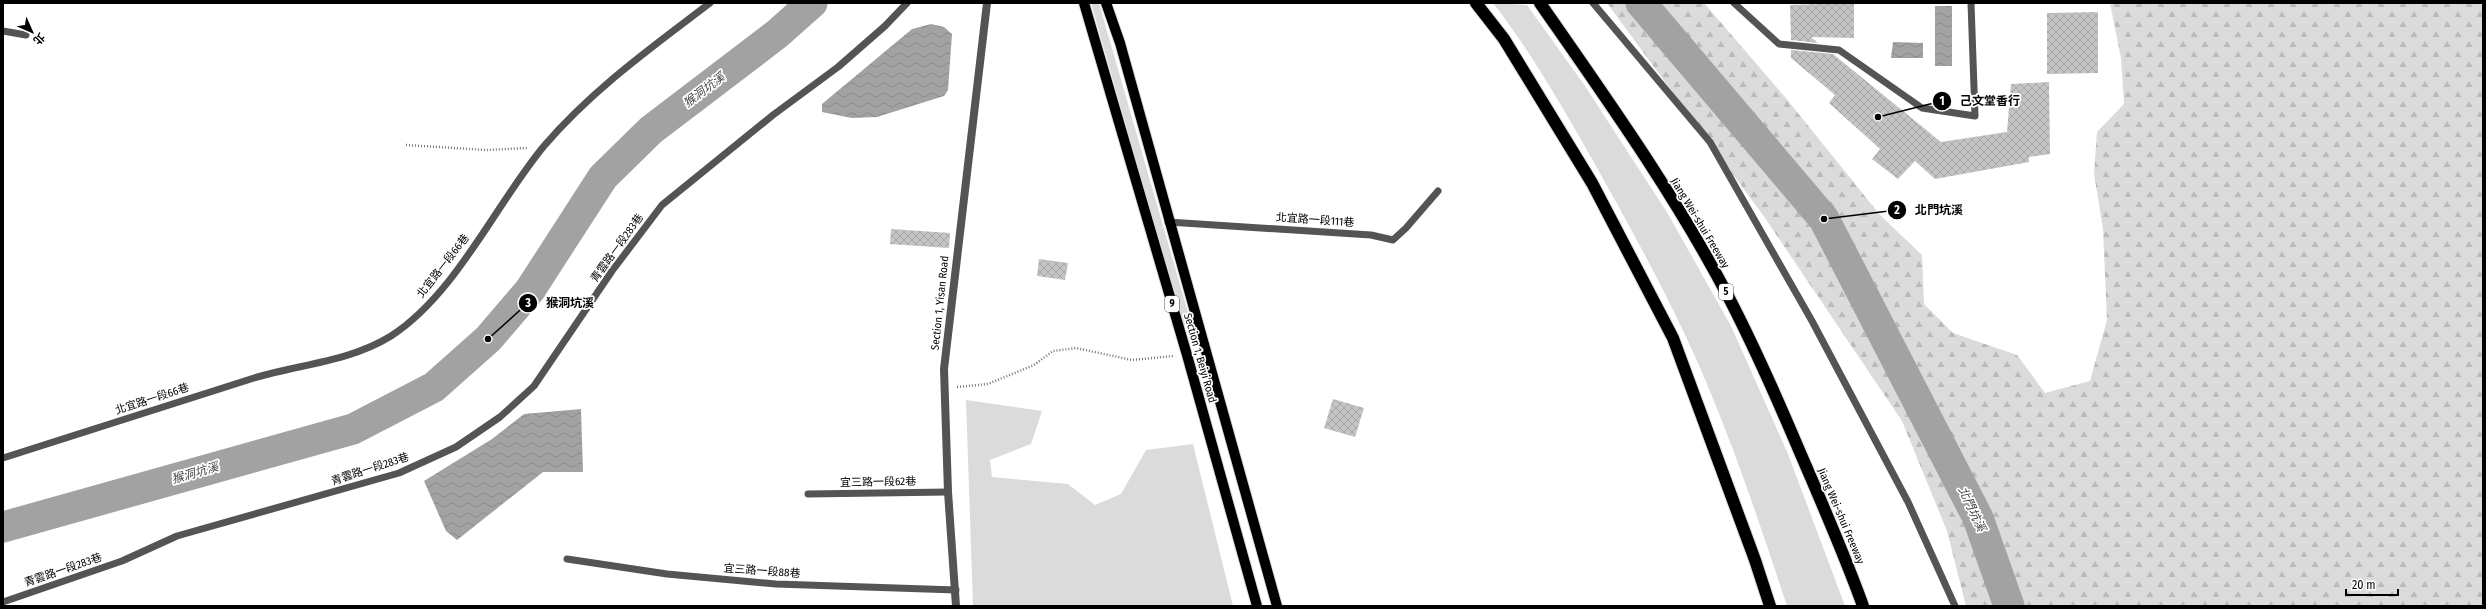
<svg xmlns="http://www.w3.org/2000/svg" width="2486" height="609" viewBox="0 0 2486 609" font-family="'Fira Sans Condensed','Noto Sans TC',sans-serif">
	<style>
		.grass { fill: #dbdbdb }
		.forest { fill: url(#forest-firs) }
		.water { fill: url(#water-waves) }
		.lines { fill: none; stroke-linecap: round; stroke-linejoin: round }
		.river { stroke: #a2a2a2; stroke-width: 31 }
		.building { fill: url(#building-cross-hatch) }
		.primary-casing { stroke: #dbdbdb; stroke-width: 12 }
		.motorway-casing { stroke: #dbdbdb; stroke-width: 14 }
		.path { stroke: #767676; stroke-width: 2.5; stroke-dasharray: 1 2; stroke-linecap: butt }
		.service { stroke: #545454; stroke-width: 7 }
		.tertiary { stroke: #545454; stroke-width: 8 }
		.primary { stroke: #000; stroke-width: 10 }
		.motorway { stroke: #000; stroke-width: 12 }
		.labels { text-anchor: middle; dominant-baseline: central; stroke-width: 3.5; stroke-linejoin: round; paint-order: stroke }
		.shield { fill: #fff; stroke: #4c4c4c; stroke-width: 1 }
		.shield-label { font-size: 10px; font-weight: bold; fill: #000 }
		.street-label { font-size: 11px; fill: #000; stroke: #fff }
		.water-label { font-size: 12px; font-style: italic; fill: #434343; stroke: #fff }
		.leader { fill: none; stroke: #000; stroke-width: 1.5 }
		.callout-dot { fill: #000; stroke: #fff; stroke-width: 1.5 }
		.mark-label { font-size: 12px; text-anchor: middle; font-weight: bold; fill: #fff }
		.callout-label { font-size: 12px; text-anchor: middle; font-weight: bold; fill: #000; stroke: #fff; stroke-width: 3.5; stroke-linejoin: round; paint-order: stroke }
	</style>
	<defs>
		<pattern id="forest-firs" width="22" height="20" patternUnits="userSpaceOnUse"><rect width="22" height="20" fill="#dbdbdb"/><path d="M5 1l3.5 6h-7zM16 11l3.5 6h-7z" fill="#bababa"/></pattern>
		<pattern id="water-waves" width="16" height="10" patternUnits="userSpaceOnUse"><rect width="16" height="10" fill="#a2a2a2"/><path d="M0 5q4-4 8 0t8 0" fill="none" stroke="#8a8a8a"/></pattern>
		<pattern id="building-cross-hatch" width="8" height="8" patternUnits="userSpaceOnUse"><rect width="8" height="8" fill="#c4c4c4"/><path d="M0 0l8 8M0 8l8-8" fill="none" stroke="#a7a7a7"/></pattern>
	</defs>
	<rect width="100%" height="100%" fill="#fff"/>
	<!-- grass -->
	<g class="grass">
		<path d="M1091,3H1099L1191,323L1183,326Z"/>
		<path d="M1493,3L1527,5L1585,86L1668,214L1731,326L1788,454L1845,606H1787C1759,521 1730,434 1693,352C1664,288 1630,227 1596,166C1564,110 1532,53 1493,3Z"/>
		<path d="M966,400L1042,411L1031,444L990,460L992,477L1068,484L1095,505L1121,494L1146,450L1193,444L1233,606H973Z"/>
	</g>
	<!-- forest -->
	<path class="forest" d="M1607,3H1704L1785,97L1880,215L1922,255L1924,304L1953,333L2017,355L2045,393L2090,381L2107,320L2103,229L2094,174L2097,132L2124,104L2121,58L2110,3H2483V606H1966L1947,531L1902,421L1765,218Z"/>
	<!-- water -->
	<g class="water">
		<rect x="1935" y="6" width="17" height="60"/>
		<path d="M931,24L944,27L952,34L948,90L944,96L877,117L852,118L822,112V104L912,29Z"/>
		<path d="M1893,42L1923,43V58H1891Z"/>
		<path d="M581,409L583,472H543L457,540L446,531L424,481L492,439L524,414Z"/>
	</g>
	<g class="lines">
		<!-- river -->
		<g class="river">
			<path d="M1641,3L1824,219L1978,518L2009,606"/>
			<path d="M3,527L353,429L434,387L488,339L530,290L603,177L651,130L777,34L812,3"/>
		</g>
	</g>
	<!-- building -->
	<g class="building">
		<path d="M1854,3V38L1811,37L1818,43L1791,40L1790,5Z"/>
		<path d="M2098,12V73L2047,74V13Z"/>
		<path d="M1791,50L1833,54L1941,142L2007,132L2011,84L2049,82L2050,154L2029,157V162L1935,179L1915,161L1898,179L1872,159L1880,149L1829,103L1835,95L1791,58Z"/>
		<path d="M891,229L950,233L949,248L890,244Z"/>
		<path d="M1039,259L1068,263L1065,280L1037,276Z"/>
		<path d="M1333,399L1364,408L1355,437L1324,428Z"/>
	</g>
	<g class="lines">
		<defs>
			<g id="primary">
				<path d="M1084,3L1187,355L1257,606"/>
				<path d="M1106,3L1120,43L1277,606"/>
			</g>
			<g id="motorway">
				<path d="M1476,3L1504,39L1592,183L1673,338L1755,560L1770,606"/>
				<path d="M1540,3C1606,98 1674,193 1728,296C1754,346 1777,398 1799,450C1821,501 1844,553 1863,606"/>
			</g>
		</defs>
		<!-- primary casing -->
		<use href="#primary" class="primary-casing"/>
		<!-- motorway casing -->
		<use href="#motorway" class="motorway-casing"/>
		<!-- path -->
		<g class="path">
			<path d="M406,145L486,150L527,148"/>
			<path d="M957,387L988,384L1034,365L1053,351L1076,348L1132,360L1174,356"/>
		</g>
		<!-- service -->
		<g class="service">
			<path d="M1593,3L1710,142L1812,321L1908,502L1955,606"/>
			<path d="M1734,3L1779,44L1839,50L1922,108L1975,116L1971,3"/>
			<path d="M3,31L26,35"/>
			<path d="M1168,222L1371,235L1393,240L1406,228L1438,191"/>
			<path d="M3,458C87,432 170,404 254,378C300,364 349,362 391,336C456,294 495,205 544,146C592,90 652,47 710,3"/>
			<path d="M808,494L948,492"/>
			<path d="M567,559L667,574L776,584L956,590"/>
			<path d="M3,602L122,561L177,536L399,473L456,447L500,417L534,386L612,271L662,205L773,115L838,67L885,26L907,3"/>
		</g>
		<!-- tertiary -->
		<path class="tertiary" d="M956,606L948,492L944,369L987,3"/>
		<!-- primary -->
		<use href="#primary" class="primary"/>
		<!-- motorway -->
		<use href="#motorway" class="motorway"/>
	</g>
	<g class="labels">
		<!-- shield labels -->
		<g class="shield">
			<rect x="1719" y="284" width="14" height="16" rx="3"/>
			<rect x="1165" y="296" width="14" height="16" rx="3"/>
		</g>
		<g class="shield-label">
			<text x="1726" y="292">5</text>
			<text x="1172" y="304">9</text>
		</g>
		<!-- street labels -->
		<g class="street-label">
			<text transform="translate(1315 220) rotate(4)">北宜路一段111巷</text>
			<text transform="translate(1700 223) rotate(59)">Jiang Wei-shui Freeway</text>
			<text transform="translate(617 248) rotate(-54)">青雲路一段283巷</text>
			<text transform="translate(443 266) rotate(-52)">北宜路一段66巷</text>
			<text transform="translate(940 303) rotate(-84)">Section 1, Yisan Road</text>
			<text transform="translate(1200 358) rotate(74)">Section 1, Beiyi Road</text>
			<text transform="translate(152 399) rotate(-18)">北宜路一段66巷</text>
			<text transform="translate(370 469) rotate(-18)">青雲路一段283巷</text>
			<text transform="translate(878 482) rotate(-1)">宜三路一段62巷</text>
			<text transform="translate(1841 516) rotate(67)">Jiang Wei-shui Freeway</text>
			<text transform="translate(63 570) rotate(-19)">青雲路一段283巷</text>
			<text transform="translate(762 571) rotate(4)">宜三路一段88巷</text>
		</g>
		<!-- water labels -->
		<g class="water-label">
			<text transform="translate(704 90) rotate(-37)">猴洞坑溪</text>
			<text transform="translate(195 473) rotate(-16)">猴洞坑溪</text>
			<text transform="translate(1972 509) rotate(65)">北門坑溪</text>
		</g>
	</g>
	<!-- callouts -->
	<path class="leader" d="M1878 117L1942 101M1824 219L1897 210M488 339L528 303"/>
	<g class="callout-dot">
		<circle cx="1878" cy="117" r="4"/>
		<circle cx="1824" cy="219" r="4"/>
		<circle cx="488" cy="339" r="4"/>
		<circle cx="1942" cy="101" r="10"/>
		<circle cx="1897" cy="210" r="10"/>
		<circle cx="528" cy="303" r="10"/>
	</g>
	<g class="mark-label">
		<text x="1942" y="105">1</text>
		<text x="1897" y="214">2</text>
		<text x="528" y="307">3</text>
	</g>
	<g class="callout-label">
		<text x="1990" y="105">己文堂香行</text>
		<text x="1939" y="214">北門坑溪</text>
		<text x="570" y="307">猴洞坑溪</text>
	</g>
	<!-- border -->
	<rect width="2486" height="609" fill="none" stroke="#000000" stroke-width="8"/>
	<!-- north arrow -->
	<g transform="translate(32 32) rotate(135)" stroke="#ffffff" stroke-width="3" paint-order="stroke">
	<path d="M0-3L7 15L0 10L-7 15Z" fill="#000000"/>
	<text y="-6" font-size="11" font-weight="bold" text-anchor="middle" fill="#000000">北</text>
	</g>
	<!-- scale -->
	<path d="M2346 589v6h52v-6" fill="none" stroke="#000000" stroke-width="2"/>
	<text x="2352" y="589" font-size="12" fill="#000000" stroke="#ffffff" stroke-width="3" paint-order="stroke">20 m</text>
</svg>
